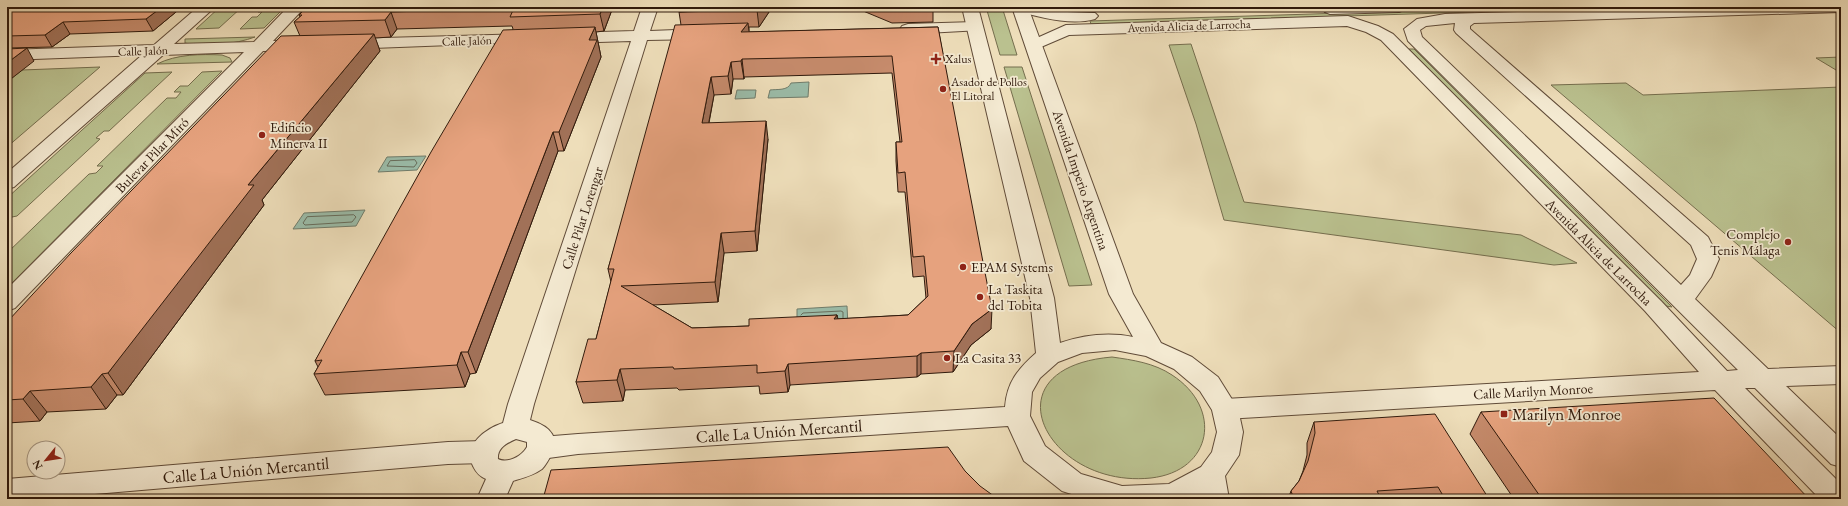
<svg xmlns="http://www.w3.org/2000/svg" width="1848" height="506" viewBox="0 0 1848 506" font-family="'EB Garamond',serif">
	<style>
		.green { fill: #bac18f; stroke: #756e4e }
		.water { fill: #9bbdaa; stroke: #707c6b }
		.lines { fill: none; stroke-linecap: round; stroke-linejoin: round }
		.shore { stroke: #666c5b; stroke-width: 1 }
		.minor-casing { stroke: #604b38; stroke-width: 2 }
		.tertiary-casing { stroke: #604b38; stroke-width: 2 }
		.minor { fill: #f4ead2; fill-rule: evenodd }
		.tertiary { fill: #f4ead2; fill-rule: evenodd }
		.wall { fill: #c68b6c; stroke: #301a0c; fill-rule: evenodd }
		.shaded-wall { fill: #a17158; stroke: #301a0c }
		.building { fill: #e6a27e; stroke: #301a0c; fill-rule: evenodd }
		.poi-dot { fill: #8f2418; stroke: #f4ead2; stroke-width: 1.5 }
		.labels { text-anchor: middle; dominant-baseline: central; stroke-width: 3.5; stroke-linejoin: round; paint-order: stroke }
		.far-street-label { font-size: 12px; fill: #301a0c; stroke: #f4ead2 }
		.far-poi-label { font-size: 12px; fill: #301a0c; stroke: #f4ead2; text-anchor: start }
		.poi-label { font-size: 14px; fill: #301a0c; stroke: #f4ead2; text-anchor: start }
		.street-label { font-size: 14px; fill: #301a0c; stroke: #f4ead2 }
		.near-poi-label { font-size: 17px; fill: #301a0c; stroke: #f4ead2; text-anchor: start }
		.near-street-label { font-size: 17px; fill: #301a0c; stroke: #f4ead2 }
	</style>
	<rect width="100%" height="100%" fill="#eedeba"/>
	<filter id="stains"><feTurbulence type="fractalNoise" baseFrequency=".005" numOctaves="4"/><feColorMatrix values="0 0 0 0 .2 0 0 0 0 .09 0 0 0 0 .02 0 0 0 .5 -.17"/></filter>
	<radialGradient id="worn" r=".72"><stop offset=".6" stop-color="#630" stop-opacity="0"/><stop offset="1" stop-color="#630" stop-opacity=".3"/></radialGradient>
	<!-- green -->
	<g class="green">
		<path d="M220,7H242L219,28L196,29Z"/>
		<path d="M263,7H285L264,28L240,29L252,17H257L262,12H258Z"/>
		<path d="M986,7H1002L1017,55H1000Z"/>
		<path d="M1550,7H1647L1492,12L1488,9Z"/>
		<path d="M1471,9L1474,12L1091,24L1090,21Z"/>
		<path d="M255,37C236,44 205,48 185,43V39Z"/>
		<path d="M1191,44L1244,202L1521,235L1577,263L1554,265L1224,220L1196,124L1169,45Z"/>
		<path d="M1409,49H1414L1672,307L1666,306Z"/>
		<path d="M222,55L230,58L232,62L157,64C177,54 201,54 222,55Z"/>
		<path d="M1841,57V73L1816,58Z"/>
		<path d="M100,67L7,147V82L22,70Z"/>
		<path d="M1004,67H1022L1092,285L1069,286Z"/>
		<path d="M222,71L7,288V253L89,174L96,173L103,166H97L167,98H176L181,92H174L180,86H188L202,72Z"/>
		<path d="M172,72L109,131H104L96,138L100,139L17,216L12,217L7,221V198L145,73Z"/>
		<path d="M1626,83L1643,95L1841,87V333L1551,85Z"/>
		<path d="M1112,357C1133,360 1154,363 1172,375C1223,408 1213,471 1151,478C1047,489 984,368 1112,357Z"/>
	</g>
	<!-- water -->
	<g class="water">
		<path d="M809,82L808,97L768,98L770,90C777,89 788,91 791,83Z"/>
		<path d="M737,90H756L755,98L735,99Z"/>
		<path d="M426,156L417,170L378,172L387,157Z"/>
		<path d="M365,210L356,226L293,229L304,213Z"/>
		<path d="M847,306L848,326L797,329V309Z"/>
	</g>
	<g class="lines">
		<!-- shore -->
		<g class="shore">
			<path d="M415,160L417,163L414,167L387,166L390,161Z"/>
			<path d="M354,215L356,217L352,222L305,225L303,223L307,217Z"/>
			<path d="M801,315L803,313L841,311L843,312V318"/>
		</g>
		<defs>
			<g id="minor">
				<path d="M198,7H215L174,44L254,42L288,7H305L273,41L300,40L306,42L308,45L306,48L300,50L263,51L15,308L7,311V289L244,52L163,55L14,187L7,189V173L142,55L7,60V50L154,45Z"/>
				<path d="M642,7H658L650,31L702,29L708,31L710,34L708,37L702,39L647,40L534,404L530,420C552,427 561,438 549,459C547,462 545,466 542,469C534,475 523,478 513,481L505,499H477L486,479C479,476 476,472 473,466C462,445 487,428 503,423L508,404L631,41L567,43L561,41L559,38L561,35L567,33L634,31ZM516,439L527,442V447C522,456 508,464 498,459C497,448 507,443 516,439Z"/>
				<path d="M1014,7H1039L1067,12L1095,13L1098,16L1095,19C1070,26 1041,17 1016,11Z"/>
				<path d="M1324,7H1407L1404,10L1399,12L1330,14L1325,12L1322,9Z"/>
				<path d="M1690,7H1841V12L1474,23L1470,26V29L1708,237L1719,259L1711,277L1695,299L1768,369L1841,366V384L1786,386L1841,439V467L1831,464L1755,388H1745L1841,484V499H1820L1715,390L1225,419L1216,416L1212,409L1216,402L1225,399L1699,372L1645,311L1381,40L1366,32L1347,26L1069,35L1034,50L1028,48L1026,45L1028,42L1066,25L1348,16L1378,26L1393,34L1661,301L1727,371L1738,370L1408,41L1404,29L1417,19L1445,14ZM1455,23L1454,30L1456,33L1691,245L1697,259L1690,275L1681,285L1422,37L1420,30L1426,26Z"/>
				<path d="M975,22L981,24L983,27L981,30L908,34L902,32L900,29L902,26L908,24Z"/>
				<path d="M526,34L532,36L534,39L532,42L347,49L341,47L339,44L341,41L347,39Z"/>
			</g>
			<g id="tertiary">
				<path d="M962,7H978L1054,298L1060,343C1084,335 1108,332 1133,337L1109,294L1012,7H1028L1133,294L1161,343L1192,357L1218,377L1238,409L1243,432L1239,455L1225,476L1229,499H1201L1200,494L1191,499H1087L1062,491L1024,461L1008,426L578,454L541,459L531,455L527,448L531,441L541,437L578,434L1005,407C1007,382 1018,369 1036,353L1030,298ZM1115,350L1146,356L1174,369L1200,391L1212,410L1217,432L1212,452L1201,467L1169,484L1122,486L1081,474L1045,446L1030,416L1032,392L1040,378L1058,362L1082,353Z"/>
				<path d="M484,441L494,444L498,452L494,460L484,463L448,464L36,499H7V479L448,442Z"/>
			</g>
		</defs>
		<!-- minor casing -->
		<use href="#minor" class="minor-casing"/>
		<!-- tertiary casing -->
		<use href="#tertiary" class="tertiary-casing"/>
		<!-- minor -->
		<use href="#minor" class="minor"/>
		<!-- tertiary -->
		<use href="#tertiary" class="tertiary"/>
	</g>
	<!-- wall -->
	<g class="wall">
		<path d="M7,7H182L153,31L70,34L52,47L7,48Z"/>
		<path d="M307,7H613L604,31L596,32L601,57L564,151H558L476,373L470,374L465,387L325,395L314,374L318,367L315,361L513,29L512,26L397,29L391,37L375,38L380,51L262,200L264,205L123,395H117L106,409L47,412L40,421L7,423V322L300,36L294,22L300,17L299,15Z"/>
		<path d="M769,7V12L759,27H749V32L938,27L991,329L971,345L953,372L921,374L917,377L790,385L788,392L760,394L759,386L679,390L677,388L625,390L623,401L583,403L576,382L596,339L611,282L608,269L681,25L679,12ZM892,73L900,142H896V161L898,192H905L913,277L924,276L926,298L908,315L838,319L837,315L749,326L692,328L653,305L718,302L724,253L757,251L768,139L709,123L714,95L731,94L733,79H744V77Z"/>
		<path d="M856,7H933V22L892,23L856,8Z"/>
		<path d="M1481,412L1809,499H1514L1470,434Z"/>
		<path d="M1314,422L1489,499H1288L1291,491L1299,481L1303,471L1307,455V443Z"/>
	</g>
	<!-- shaded-wall -->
	<g class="shaded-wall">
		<path d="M162,7H182L153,31L146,19Z"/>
		<path d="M603,7H613L604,31L600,14Z"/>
		<path d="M759,7H769V12L759,27L757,10Z"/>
		<path d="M391,12L397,29L391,37L385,20Z"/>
		<path d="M63,22L70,34L52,47L45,35Z"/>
		<path d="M748,23L750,40L741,32Z"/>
		<path d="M595,27L601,57L564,151L559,132L589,40Z"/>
		<path d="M374,34L380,51L262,200L264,205L123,395L108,373L248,185Z"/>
		<path d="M27,48L34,61L7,82V63Z"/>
		<path d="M742,59L744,77V79L741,61Z"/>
		<path d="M731,62L733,79L731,94L728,76Z"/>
		<path d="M711,77L714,95L705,142L702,123Z"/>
		<path d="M766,121L768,139L757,251L755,231Z"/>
		<path d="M553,132L558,151L476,373L468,352Z"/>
		<path d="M721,233L724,253L718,302L715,282Z"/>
		<path d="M992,309L991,329L971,345L953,372L954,351L972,324Z"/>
		<path d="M837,315L839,335L834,319Z"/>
		<path d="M461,352L470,374L465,387L457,365Z"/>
		<path d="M921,353V374L917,377V356Z"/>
		<path d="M788,364L790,385L788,392L785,371Z"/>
		<path d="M620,369L625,390L623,401L617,380Z"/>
		<path d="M102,374L117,395L106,409L91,387Z"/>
		<path d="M30,391L47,412L40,421L23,399Z"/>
	</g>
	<!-- building -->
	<g class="building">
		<path d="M7,7H162L146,19L63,22L45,35L7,36Z"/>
		<path d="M307,7H603L600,14L510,17L514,8L391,12L385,20L294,22L302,15H299Z"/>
		<path d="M680,7H759L757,10L679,12Z"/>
		<path d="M748,23L741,32L938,27L992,309L972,324L954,351L921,353L917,356L788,364L785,371L757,373V365L674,369L673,367L620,369L617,380L576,382L588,339H596L614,269H608L675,25ZM892,56L902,142H896L898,173L905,172L913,257L924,256L928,296L908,315L834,319L837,315L749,319V326L692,328L621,286L715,282L721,233L755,231L766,121L702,123L711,77L728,76L731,62L741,61L742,59Z"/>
		<path d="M595,27L589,40H597L559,132H553L468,352H461L457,365L314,374L322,360L315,361L333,328L431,152L503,30Z"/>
		<path d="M374,34L248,185H254L108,373L102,374L91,387L30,391L23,399L7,400V322L71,253L281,36Z"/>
		<path d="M27,48L7,63V49Z"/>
		<path d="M1714,398L1809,499H1542L1481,412Z"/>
		<path d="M1435,414L1489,499H1445L1438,487L1377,491L1381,499H1294L1291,491L1299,481L1308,461L1315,433L1314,422Z"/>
		<path d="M948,447L965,471L980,486L998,499H543L551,470Z"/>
	</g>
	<!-- markers -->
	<g class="poi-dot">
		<path d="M934 53h4v4h4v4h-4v4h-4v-4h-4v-4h4z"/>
		<circle cx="943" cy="89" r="4"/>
		<circle cx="262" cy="135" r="4"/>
		<circle cx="1788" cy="242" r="4"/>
		<circle cx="963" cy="267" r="4"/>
		<circle cx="980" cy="297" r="4"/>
		<circle cx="947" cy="358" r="4"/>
		<rect x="1500" y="410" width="8" height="8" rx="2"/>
	</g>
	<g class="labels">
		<!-- far-street labels -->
		<g class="far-street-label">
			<text transform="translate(1189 26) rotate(-2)">Avenida Alicia de Larrocha</text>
			<text transform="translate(467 41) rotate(-2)">Calle Jalón</text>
			<text transform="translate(143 51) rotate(-2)">Calle Jalón</text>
		</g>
		<!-- far-poi labels -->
		<g class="far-poi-label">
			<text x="945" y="59">Xalus</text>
			<text x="951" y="82">Asador de Pollos<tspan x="951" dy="14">El Litoral</tspan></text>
		</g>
		<!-- poi labels -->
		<g class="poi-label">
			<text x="270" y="127">Edificio<tspan x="270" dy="16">Minerva II</tspan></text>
			<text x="1780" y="234" text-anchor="end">Complejo<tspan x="1780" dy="16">Tenis Málaga</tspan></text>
			<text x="971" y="267">EPAM Systems</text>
			<text x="988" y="289">La Taskita<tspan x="988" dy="16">del Tobita</tspan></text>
			<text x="955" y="358">La Casita 33</text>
		</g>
		<!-- street labels -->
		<g class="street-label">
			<text transform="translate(152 155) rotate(-46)">Bulevar Pilar Miró</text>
			<text transform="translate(1081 180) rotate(71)">Avenida Imperio Argentina</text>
			<text transform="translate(582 218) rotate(-72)">Calle Pilar Lorengar</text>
			<text transform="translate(1599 252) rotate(45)">Avenida Alicia de Larrocha</text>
			<text transform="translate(1533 391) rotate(-3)">Calle Marilyn Monroe</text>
		</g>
		<!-- near-poi labels -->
		<g class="near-poi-label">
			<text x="1512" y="414">Marilyn Monroe</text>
		</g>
		<!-- near-street labels -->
		<g class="near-street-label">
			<text transform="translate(779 431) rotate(-4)">Calle La Unión Mercantil</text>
			<text transform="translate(246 470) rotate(-5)">Calle La Unión Mercantil</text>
		</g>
	</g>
	<!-- margin -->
	<rect width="1848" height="506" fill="none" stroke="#eedeba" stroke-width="24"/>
	<rect x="8" y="8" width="1832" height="490" fill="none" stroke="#301a0c" stroke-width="2"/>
	<rect x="12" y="12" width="1824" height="482" fill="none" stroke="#301a0c"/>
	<!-- north arrow -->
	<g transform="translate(46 460) rotate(240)"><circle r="19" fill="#f4ead2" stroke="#a69783"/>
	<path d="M0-3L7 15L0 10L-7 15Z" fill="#8f2418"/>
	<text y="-6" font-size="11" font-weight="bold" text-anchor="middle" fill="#301a0c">N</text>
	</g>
	<rect width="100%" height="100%" filter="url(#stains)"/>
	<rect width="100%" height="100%" fill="url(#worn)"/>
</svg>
